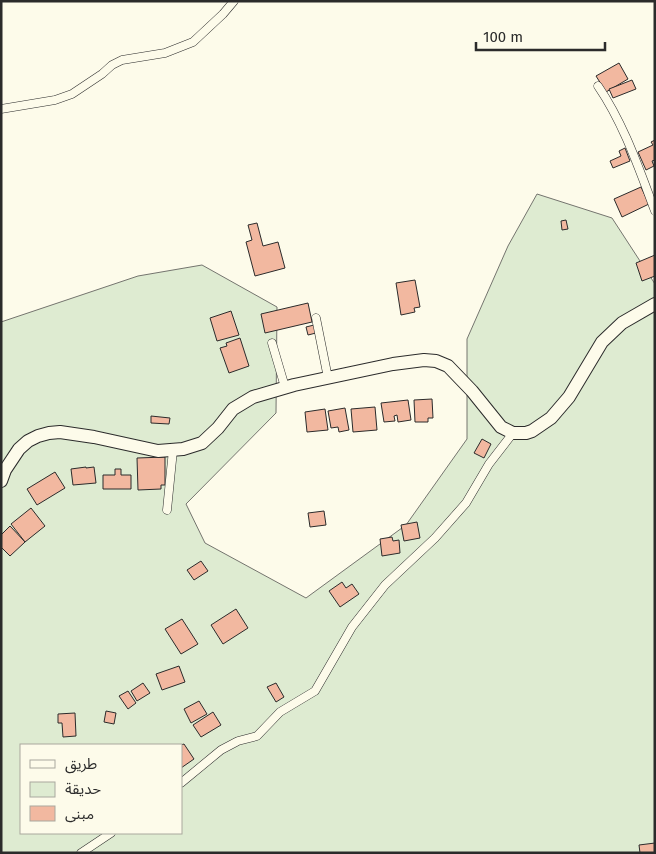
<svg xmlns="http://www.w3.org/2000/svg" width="656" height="854" viewBox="0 0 656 854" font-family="'Fira Sans','Noto Sans Arabic',sans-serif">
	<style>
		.green { fill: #deebd1; stroke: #74746e; fill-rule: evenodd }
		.building { fill: #f2b8a0; stroke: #2b2b2b }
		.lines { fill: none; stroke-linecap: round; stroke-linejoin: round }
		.street-casing { stroke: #2b2b2b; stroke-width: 9 }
		.primary-casing { stroke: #2b2b2b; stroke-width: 14 }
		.street { stroke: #fdfbea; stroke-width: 8 }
		.primary { stroke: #fdfbea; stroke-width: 12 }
	</style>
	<rect width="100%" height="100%" fill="#fdfbea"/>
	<!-- green -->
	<path class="green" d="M537,194L612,218L655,284V853H1V322L138,276L202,265L277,307L276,413L186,504L205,543L306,598L406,525L467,439V339L508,246ZM21,745H181V833H21Z"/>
	<!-- building -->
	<g class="building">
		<path d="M619,63L628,79L606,92L596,76Z"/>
		<path d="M632,80L636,89L613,98L609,89Z"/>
		<path d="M655,140V160L652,161L654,166L646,170L638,152L653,145L651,142Z"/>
		<path d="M625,148L630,161L613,168L610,161L621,156L619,151Z"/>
		<path d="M641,187L649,204L622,217L614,199Z"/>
		<path d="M566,220L568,229L562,230L561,221Z"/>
		<path d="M257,223L263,246L278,242L285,268L255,276L246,242L252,240L248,225Z"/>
		<path d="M655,255V276L642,281L636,263Z"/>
		<path d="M415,280L420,307L414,308L415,312L401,315L396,283Z"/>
		<path d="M308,303L312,322L265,333L261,314Z"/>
		<path d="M231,311L239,335L217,341L210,318Z"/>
		<path d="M314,325L316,333L308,335L306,327Z"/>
		<path d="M240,338L249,366L229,373L220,348L227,346L226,343Z"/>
		<path d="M432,399L433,418H428V422H415L414,400Z"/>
		<path d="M408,400L411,420L398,422L397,415L394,416L395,421L384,422L381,403Z"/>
		<path d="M375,407L377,430L353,432L351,409Z"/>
		<path d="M345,408L349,430L339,432L338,427L331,428L328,411Z"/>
		<path d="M325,409L328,430L307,432L305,412Z"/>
		<path d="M151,416L170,418L169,424L151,423Z"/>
		<path d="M482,439L491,444L484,458L474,453Z"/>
		<path d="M165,457V485H161V489L138,490L137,458Z"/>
		<path d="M86,467V468L94,467L96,483L73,485L71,469Z"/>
		<path d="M115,469H121V475H131V489H103V475H115Z"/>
		<path d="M55,472L65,488L37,505L27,489Z"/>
		<path d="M31,508L45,526L25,542L11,524Z"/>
		<path d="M324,511L326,525L310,527L308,513Z"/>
		<path d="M417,522L420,538L404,541L401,525Z"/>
		<path d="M10,526L25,542L10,556L1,547V535Z"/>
		<path d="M392,537L393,541L399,540L400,553L382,556L380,539Z"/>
		<path d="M201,561L208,571L194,580L187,570Z"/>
		<path d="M342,582L346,588L352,584L359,594L340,607L329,591Z"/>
		<path d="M236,609L248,628L223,644L211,625Z"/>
		<path d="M182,619L198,644L181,654L165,629Z"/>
		<path d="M179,666L185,682L162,690L156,674Z"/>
		<path d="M143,683L150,693L137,701L131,691Z"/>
		<path d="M276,683L284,697L276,702L267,687Z"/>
		<path d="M128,691L136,703L128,709L119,696Z"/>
		<path d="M199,701L207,714L191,723L184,709Z"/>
		<path d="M106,711L116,713L114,724L104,722Z"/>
		<path d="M213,712L221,725L201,737L193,725Z"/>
		<path d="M75,713L76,736L63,737L62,723H58V714Z"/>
		<path d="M184,744L194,759L181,768V745Z"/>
		<path d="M655,843V853H640L639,845Z"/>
	</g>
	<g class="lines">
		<defs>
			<g id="street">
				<path d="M598,86C624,124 639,169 655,211"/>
				<path d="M1,109L55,100L72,94L102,74L112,65L122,60L165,53L193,42L223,14L234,1"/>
				<path d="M316,318L328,378"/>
				<path d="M272,343L285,387"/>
				<path d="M167,510L173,450"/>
				<path d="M181,783L221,750L238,741L257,736L280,712L315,691L352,627L385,585L435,538L466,503L489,464L513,433"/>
				<path d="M81,853L111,833"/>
			</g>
			<path id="primary" d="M1,481L5,470L19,449L28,441L38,436L49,433L60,432L94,437L158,451L183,449L202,443L218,428L233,409L253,397L294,385L393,364L424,360L436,361L448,366L472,391L501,427L513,433H526L532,431L551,418L569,397L602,342L622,323L655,304"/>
		</defs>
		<!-- street casing -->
		<use href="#street" class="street-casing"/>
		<!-- primary casing -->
		<use href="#primary" class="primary-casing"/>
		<!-- street -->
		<use href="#street" class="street"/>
		<!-- primary -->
		<use href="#primary" class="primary"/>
	</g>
	<!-- border -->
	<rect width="656" height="854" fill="none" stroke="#2b2b2b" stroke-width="5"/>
	<!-- legend -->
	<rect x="20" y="744" width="162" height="90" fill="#fdfbea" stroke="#a9a89e"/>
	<rect x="30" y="760" width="25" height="8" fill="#fdfbea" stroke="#a9a89e"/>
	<text x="65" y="769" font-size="15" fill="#2b2b2b">طريق</text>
	<rect x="30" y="782" width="25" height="15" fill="#deebd1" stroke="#a9a89e"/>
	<text x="65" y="794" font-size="15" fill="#2b2b2b">حديقة</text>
	<rect x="30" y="806" width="25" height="15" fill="#f2b8a0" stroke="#a9a89e"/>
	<text x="65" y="819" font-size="15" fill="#2b2b2b">مبنى</text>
	<!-- scale -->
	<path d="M476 42v8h129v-8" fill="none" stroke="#2b2b2b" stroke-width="2.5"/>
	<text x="483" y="42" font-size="15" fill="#2b2b2b" stroke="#fdfbea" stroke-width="4" paint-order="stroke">100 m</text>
</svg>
